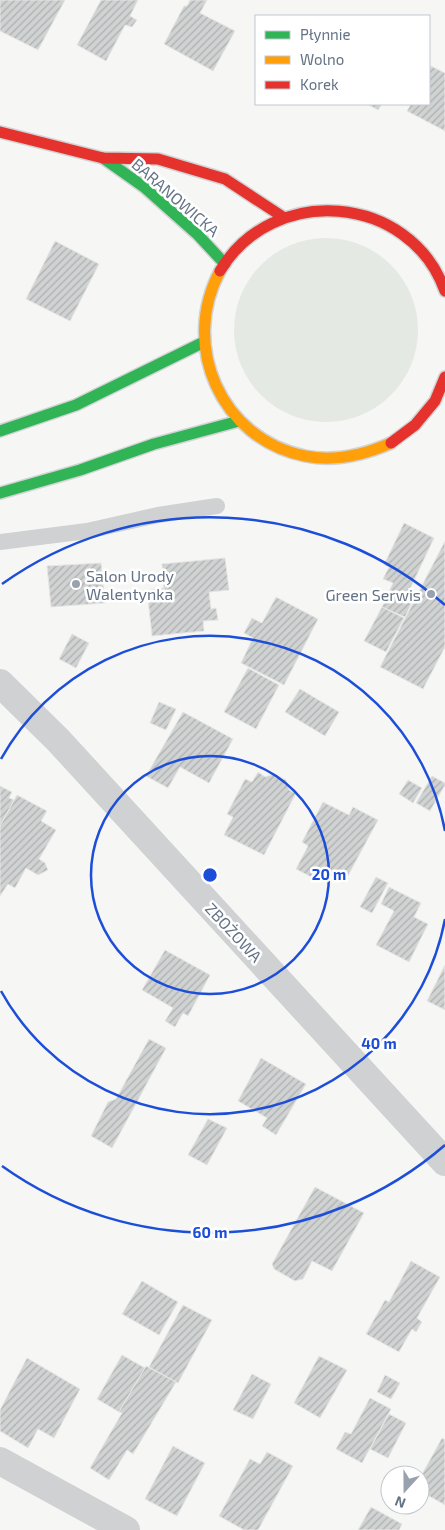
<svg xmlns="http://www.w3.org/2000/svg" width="445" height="1530" viewBox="0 0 445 1530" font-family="'Exo 2',sans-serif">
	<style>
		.grass { fill: #e5e9e3 }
		.building { fill: url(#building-hatch); stroke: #e6e6e4 }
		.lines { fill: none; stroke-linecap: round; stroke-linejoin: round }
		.fast-casing { stroke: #d1d3d4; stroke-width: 14 }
		.slow-casing { stroke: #d1d3d4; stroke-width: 14 }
		.jam-casing { stroke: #d1d3d4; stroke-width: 14 }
		.lane { stroke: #d0d1d2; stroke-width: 16 }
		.street { stroke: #d0d1d2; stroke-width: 28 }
		.fast { stroke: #30b455; stroke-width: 11 }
		.slow { stroke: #ff9f0a; stroke-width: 11 }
		.jam { stroke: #e5322d; stroke-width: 11 }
		.ring { fill: none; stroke: #1d4ed8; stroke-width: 2.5 }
		.poi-dot { fill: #98a1ad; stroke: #fff; stroke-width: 2 }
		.labels { text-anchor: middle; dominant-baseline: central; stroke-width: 5; stroke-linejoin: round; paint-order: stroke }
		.street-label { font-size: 16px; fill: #657386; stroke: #fff }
		.poi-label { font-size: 16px; fill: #657386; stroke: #fff; text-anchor: start }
		.centre { fill: #1d4ed8; stroke: #fff; stroke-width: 2.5 }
		.ring-label { font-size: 15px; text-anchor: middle; font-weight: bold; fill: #1d4ed8; stroke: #fff; stroke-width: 5; stroke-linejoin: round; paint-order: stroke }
	</style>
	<defs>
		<pattern id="building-hatch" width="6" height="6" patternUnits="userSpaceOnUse" patternTransform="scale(1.25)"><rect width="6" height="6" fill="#d1d3d3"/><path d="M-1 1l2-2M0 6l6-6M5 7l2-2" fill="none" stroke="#adb0b1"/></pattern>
	</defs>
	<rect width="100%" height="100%" fill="#f6f6f5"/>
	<!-- grass -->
	<circle class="grass" cx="326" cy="330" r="92"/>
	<!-- building -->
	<g class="building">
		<path d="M0,0H65L38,50L0,31Z"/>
		<path d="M101,0H138L130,16L137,20L132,27L125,25L106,61L77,45Z"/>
		<path d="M190,0H207L200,13L235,31L213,71L164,44L184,6H187Z"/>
		<path d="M431,66L445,73V131L407,111L411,104H429V71Z"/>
		<path d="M367,104H382L378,110Z"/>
		<path d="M55,241L99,264L70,321L26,299Z"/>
		<path d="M404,523L434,538L409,591L416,594L405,617L382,607L393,583L383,579L389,567L384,565Z"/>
		<path d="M445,541V647L423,689L380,667Z"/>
		<path d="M225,558L229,590L209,592L211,609L216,608L218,620L203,621L204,631L152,636L147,590L164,588L162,564Z"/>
		<path d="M101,563L105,603L51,607L47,566Z"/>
		<path d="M276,597L318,619L284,685L241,663L253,638L244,633L252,618L262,623Z"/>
		<path d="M382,607L404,618L386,652L364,641Z"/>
		<path d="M72,634L89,643L76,668L59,659Z"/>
		<path d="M248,668L279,685L256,729L224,712Z"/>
		<path d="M300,689L339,712L325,736L285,712Z"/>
		<path d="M159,702L176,709L166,730L150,723Z"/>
		<path d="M183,712L233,739L209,783L180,767L168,788L146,776Z"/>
		<path d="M258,772L265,777L274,774L286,780L289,790L296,793L264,855L224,835L233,817L227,814L245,779L252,782Z"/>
		<path d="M432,776L445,783V785L430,811L416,803Z"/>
		<path d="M408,780L422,788L413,803L399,794Z"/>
		<path d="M0,786L12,792L9,798L14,800L0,826Z"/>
		<path d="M17,795L47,811L41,821L56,830L39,859L45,863L48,870L38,875L26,868L15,888L8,884L0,896V826Z"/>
		<path d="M323,802L349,815L353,807L378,820L344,883L322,872L317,880L296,869L308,846L302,842Z"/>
		<path d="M376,877L388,883L372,913L360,907Z"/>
		<path d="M389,887L421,903L414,917L428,924L409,962L376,945L394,911L381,904Z"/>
		<path d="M165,950L210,975L188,1016L183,1013L175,1027L165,1021L173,1008L142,990Z"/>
		<path d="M445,965V1010L427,1001Z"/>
		<path d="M149,1039L166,1048L112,1148L91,1136L108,1102L116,1099Z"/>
		<path d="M261,1058L306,1084L276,1135L262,1126L267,1118L238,1101Z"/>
		<path d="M208,1119L227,1128L207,1165L188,1155Z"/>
		<path d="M315,1187L364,1213L332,1271L312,1261L303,1279L295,1281L274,1269L272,1264Z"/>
		<path d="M411,1261L440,1277L417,1318L422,1322L416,1332L412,1329L399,1352L366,1334L385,1300L389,1302Z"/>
		<path d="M142,1281L178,1302L159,1335L122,1314Z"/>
		<path d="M183,1305L212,1320L178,1383L149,1367Z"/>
		<path d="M122,1355L145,1368L119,1412L97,1399Z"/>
		<path d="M319,1356L347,1370L320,1418L294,1403Z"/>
		<path d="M27,1358L80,1389L54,1438L38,1429L28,1448L0,1431V1410Z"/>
		<path d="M146,1366L176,1382L133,1454L127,1450L109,1480L90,1468L122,1413L119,1412Z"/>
		<path d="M252,1374L271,1384L253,1419L233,1410Z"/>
		<path d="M385,1375L400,1383L391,1399L377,1392Z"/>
		<path d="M370,1398L391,1409L362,1463L336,1449L345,1432L351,1434Z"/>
		<path d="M389,1414L406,1423L388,1458L370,1449Z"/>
		<path d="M442,1438L445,1440V1505L420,1491V1478Z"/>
		<path d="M173,1446L205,1463L177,1516L145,1499Z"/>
		<path d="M267,1452L293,1466L258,1530H244L219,1516L250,1459L260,1464Z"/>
		<path d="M371,1507L402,1524L399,1530H358Z"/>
	</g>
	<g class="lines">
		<defs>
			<g id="fast">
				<path d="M103,158L144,187L198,235L225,264"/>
				<path d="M0,431L76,405L204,342"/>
				<path d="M0,493L80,470L154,444L239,421"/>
			</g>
			<path id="slow" d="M220,271C180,346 221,439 305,456C335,462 364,455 391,443"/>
			<g id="jam">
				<path d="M0,132L103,158L158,159L225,179L283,217"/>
				<path d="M220,271C272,183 410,193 445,291"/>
				<path d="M391,443L415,425L435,401L445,377"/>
			</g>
		</defs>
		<!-- fast casing -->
		<use href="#fast" class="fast-casing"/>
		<!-- slow casing -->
		<use href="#slow" class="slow-casing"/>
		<!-- jam casing -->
		<use href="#jam" class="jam-casing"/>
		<!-- lane -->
		<path class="lane" d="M0,542L87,531L158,515L217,506"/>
		<!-- street -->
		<g class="street">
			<path d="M0,683L58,740L445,1162"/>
			<path d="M0,1461L126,1530"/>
		</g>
		<!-- fast -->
		<use href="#fast" class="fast"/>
		<!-- slow -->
		<use href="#slow" class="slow"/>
		<!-- jam -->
		<use href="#jam" class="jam"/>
	</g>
	<!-- distance rings -->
	<g class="ring">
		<circle cx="210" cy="875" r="119"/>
		<path d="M445 919A239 239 0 0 1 1 991M1 759A239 239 0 0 1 445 831"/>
		<path d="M445 1145A358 358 0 0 1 2 1166M2 584A358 358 0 0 1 445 605"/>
	</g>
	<!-- markers -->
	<g class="poi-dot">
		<circle cx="76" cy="584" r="5"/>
		<circle cx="431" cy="594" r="5"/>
	</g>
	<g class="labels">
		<!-- street labels -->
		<g class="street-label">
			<text transform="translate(176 197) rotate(41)">BARANOWICKA</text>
			<text transform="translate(234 932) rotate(47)">ZBOŻOWA</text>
		</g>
		<!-- poi labels -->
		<g class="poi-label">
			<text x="86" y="575">Salon Urody<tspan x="86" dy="18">Walentynka</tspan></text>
			<text x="421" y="594" text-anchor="end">Green Serwis</text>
		</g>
	</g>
	<circle cx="210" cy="875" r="8" class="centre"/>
	<g class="ring-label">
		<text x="329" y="880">20 m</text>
		<text x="379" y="1049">40 m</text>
		<text x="210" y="1238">60 m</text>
	</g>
	<!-- legend -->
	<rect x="255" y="15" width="175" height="90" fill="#ffffff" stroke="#c1c7cf"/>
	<rect x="265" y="31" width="25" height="8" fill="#30b455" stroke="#c1c7cf"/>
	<text x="300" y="40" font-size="15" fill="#657386">Płynnie</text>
	<rect x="265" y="56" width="25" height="8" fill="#ff9f0a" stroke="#c1c7cf"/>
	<text x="300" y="65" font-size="15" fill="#657386">Wolno</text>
	<rect x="265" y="81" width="25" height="8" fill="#e5322d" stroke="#c1c7cf"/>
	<text x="300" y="90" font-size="15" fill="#657386">Korek</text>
	<!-- north arrow -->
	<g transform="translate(405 1490) rotate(201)"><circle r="24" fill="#ffffff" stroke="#c1c7cf"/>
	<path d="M0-4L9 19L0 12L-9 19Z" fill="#98a1ad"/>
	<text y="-8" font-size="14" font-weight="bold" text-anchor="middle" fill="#657386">N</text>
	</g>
</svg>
